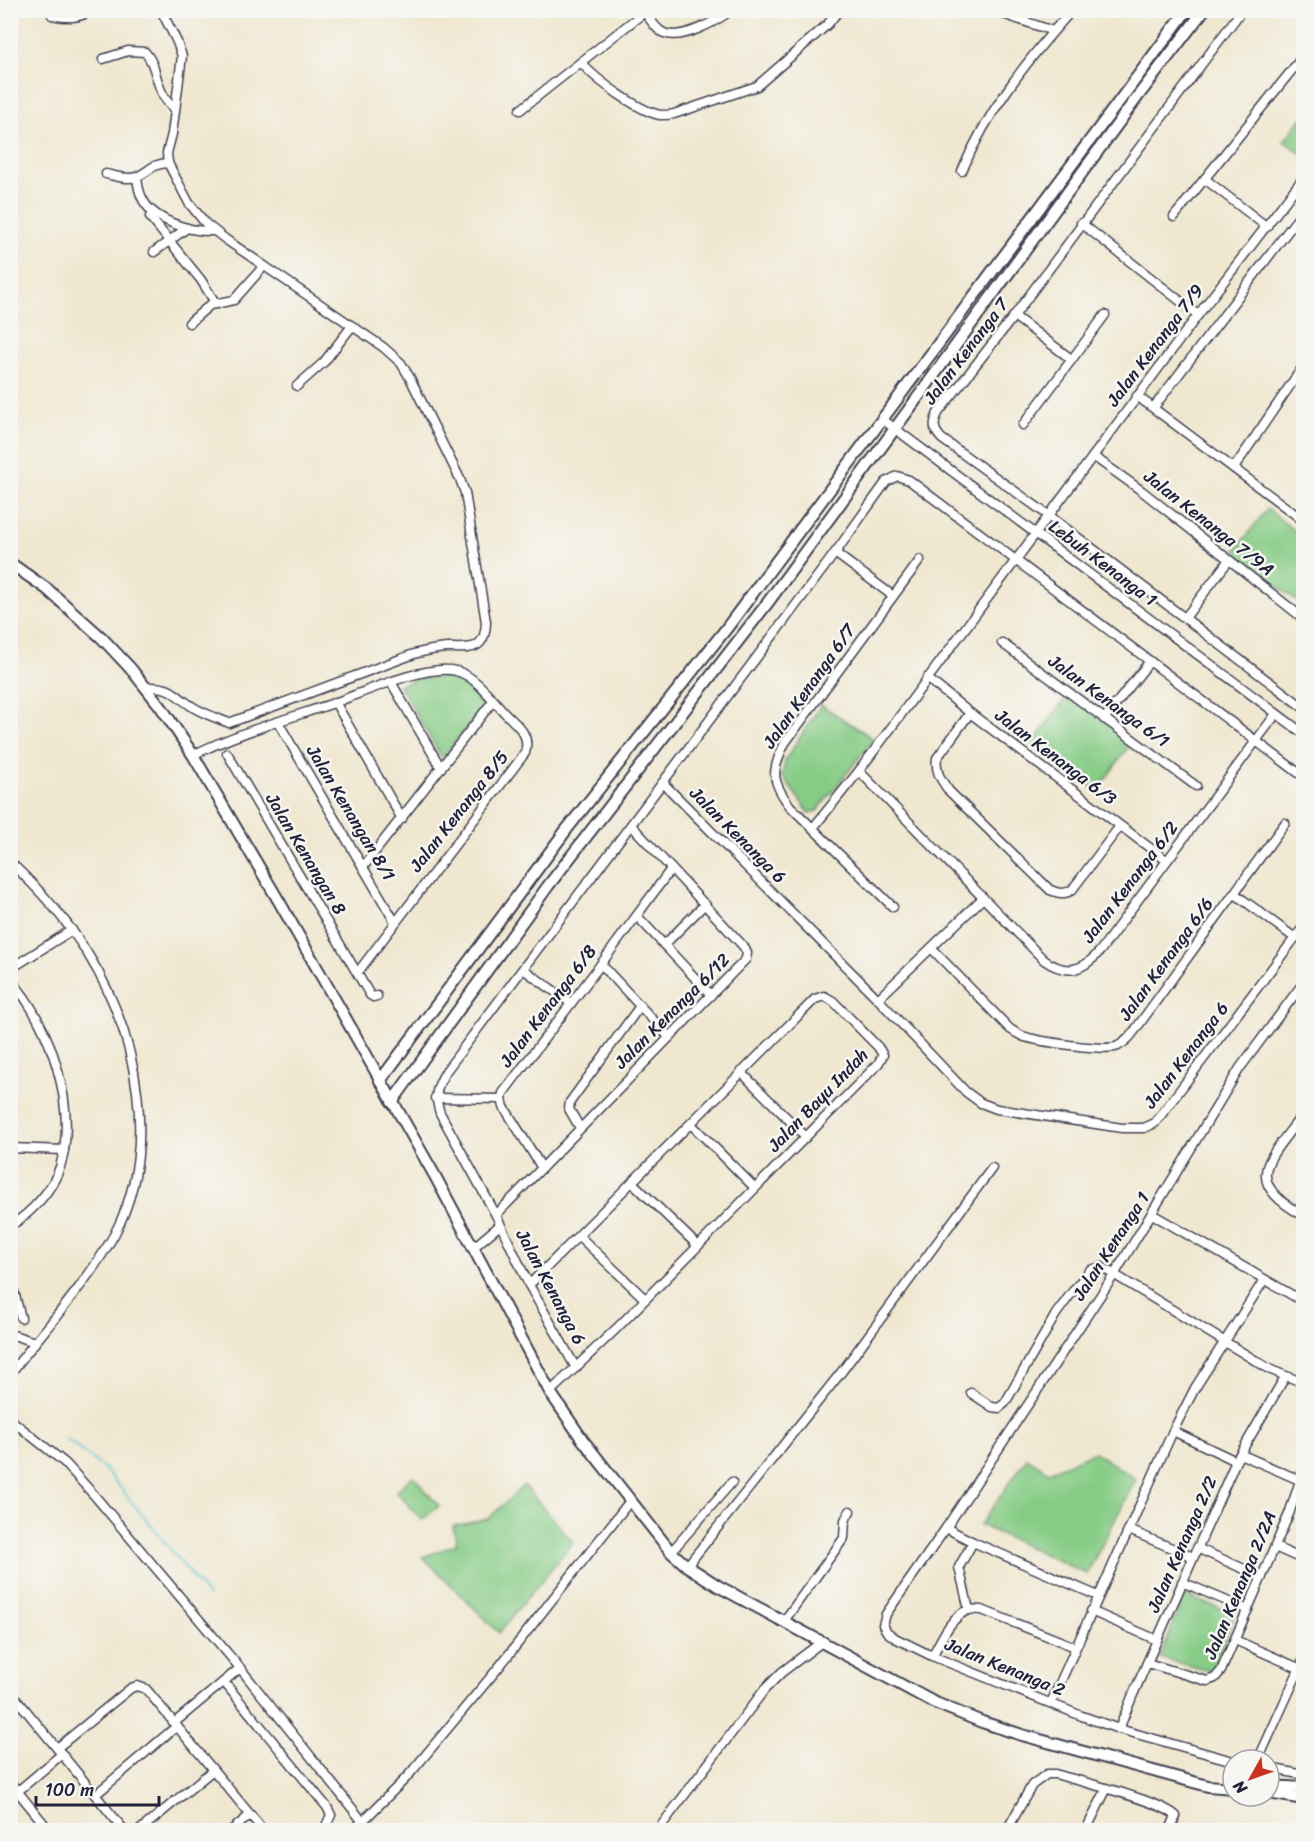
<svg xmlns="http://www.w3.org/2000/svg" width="1314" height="1841" viewBox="0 0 1314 1841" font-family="Sriracha,sans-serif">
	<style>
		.green { fill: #87cc86; stroke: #547760; stroke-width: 1.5 }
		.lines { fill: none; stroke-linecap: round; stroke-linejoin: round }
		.stream { stroke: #5bc6d6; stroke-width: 2 }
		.minor-casing { stroke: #414051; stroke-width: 11 }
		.tertiary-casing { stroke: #414051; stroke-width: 14 }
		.secondary-casing { stroke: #414051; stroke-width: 14 }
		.minor { stroke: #fff; stroke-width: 8 }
		.tertiary { stroke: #fff; stroke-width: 10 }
		.secondary { stroke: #fff; stroke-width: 10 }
		.labels { text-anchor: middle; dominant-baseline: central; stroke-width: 5; stroke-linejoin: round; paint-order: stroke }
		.street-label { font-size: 18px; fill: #22223b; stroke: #f6f6f2 }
	</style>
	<rect width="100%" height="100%" fill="#f6f6f2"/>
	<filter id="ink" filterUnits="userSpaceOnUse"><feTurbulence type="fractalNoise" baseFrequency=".0167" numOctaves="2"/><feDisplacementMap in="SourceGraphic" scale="12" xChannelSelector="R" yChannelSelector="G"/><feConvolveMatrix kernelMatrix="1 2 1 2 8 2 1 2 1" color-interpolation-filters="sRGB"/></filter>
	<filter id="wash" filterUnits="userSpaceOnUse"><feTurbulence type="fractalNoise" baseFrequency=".008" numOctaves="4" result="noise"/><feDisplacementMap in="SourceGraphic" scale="24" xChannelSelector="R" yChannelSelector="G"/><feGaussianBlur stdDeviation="1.35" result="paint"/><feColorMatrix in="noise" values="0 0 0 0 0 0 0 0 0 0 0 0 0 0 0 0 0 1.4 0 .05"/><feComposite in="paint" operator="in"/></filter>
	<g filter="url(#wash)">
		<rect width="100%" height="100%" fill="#efe7cf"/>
		<!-- green -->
		<g class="green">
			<path d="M1303,117V155L1284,141Z"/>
			<path d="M1267,509L1303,537V606L1234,552Z"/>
			<path d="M461,676L488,702L442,758L399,685L417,679Z"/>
			<path d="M1068,695L1132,742L1097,791L1032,744Z"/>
			<path d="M821,705L874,739L817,811L809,813L782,776L785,760Z"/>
			<path d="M1094,1452L1136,1479L1087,1574L980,1525L1027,1458L1049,1472Z"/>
			<path d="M413,1476L439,1506L422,1520L396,1491Z"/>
			<path d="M524,1485L573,1542L499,1633L423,1557L457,1544L453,1526L488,1519Z"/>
			<path d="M1184,1595L1235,1614L1213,1672L1160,1658Z"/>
		</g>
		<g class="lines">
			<!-- stream -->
			<path class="stream" d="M66,1439L105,1469L208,1596"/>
		</g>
	</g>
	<g filter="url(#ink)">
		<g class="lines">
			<defs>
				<g id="minor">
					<path d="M991,10L1053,31"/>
					<path d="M1242,10L1014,316L938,413C933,424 933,430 942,439L1048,515L1304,708"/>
					<path d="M645,12C650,19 656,30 664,33C681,41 717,21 731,10"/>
					<path d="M52,15C68,18 78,19 92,10"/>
					<path d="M103,59L128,51L145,52C159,67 153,89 174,109"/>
					<path d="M581,62C594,79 639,111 660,115C664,115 670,115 674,114L757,86L828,24L839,10"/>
					<path d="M520,110L647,10"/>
					<path d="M962,171C987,111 1029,58 1072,10"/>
					<path d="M106,174C115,176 127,180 136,177C150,172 150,164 168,163"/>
					<path d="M137,177C138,189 142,203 152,211C167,224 194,232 213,231"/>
					<path d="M1205,179L1267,227"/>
					<path d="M152,211L150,217L201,280L216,304"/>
					<path d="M1174,217L1304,55"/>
					<path d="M1081,223L1198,315"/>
					<path d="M154,252L187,228"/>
					<path d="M1014,316L1071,359"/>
					<path d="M189,323L210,305L234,300L264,266"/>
					<path d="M297,386L324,362L352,326"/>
					<path d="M1137,396L1304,521"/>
					<path d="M1154,407L1304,210"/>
					<path d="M882,419L1304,734"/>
					<path d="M1023,425L1105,315"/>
					<path d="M1093,456L1142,491L1304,619"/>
					<path d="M1234,468L1304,365"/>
					<path d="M835,553L893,596"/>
					<path d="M1185,618L1229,560"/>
					<path d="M1002,643L1196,786"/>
					<path d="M927,678L970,713L1166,860"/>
					<path d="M391,682L441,768"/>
					<path d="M146,687C174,686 172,694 193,707C204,714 217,718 229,723L414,654C425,651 435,649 447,648C470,648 485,652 486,622L465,493L460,479L410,378L401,363L383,347L225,239L206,224L189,203L168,163L167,153L172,134L182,56L177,42L161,10"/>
					<path d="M335,702L402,819"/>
					<path d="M970,713L937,758C935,772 941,780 949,791L1050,890C1058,893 1064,895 1072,890L1120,826"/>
					<path d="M1104,719L1150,661"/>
					<path d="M278,722L395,922"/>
					<path d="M227,753L370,995L373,997L377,996"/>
					<path d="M193,755C237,733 287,719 334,703C362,693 428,663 456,671C474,675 491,698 504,712C516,725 531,733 525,753L358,972"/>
					<path d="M859,771L1044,960C1067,976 1083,971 1100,951L1276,714"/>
					<path d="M663,783L878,999L966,1092L981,1103L997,1109L1122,1128H1144L1155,1123L1304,926"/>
					<path d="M813,828L859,771L1198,315L1304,177"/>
					<path d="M10,862C40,890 68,921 89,956C138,1036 160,1149 114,1235C87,1283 44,1330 10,1374"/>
					<path d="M363,867L493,701"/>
					<path d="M1235,894L1295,938"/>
					<path d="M893,907L790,806C771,781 771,771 785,743L920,560"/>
					<path d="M637,916L711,995"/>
					<path d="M664,945L705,904"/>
					<path d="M931,948L1010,1029C1013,1031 1018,1034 1022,1036C1036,1041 1106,1052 1118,1046C1127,1042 1132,1034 1138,1026L1285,823"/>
					<path d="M601,964L669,1037"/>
					<path d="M10,969L72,930"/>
					<path d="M523,969L571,1003"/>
					<path d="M10,979C51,1024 78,1108 60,1167C52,1191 31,1213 10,1226"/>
					<path d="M878,999L983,898"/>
					<path d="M741,1072L806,1137"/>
					<path d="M435,1098L502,1099"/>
					<path d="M1304,1112C1271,1159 1238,1179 1304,1216"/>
					<path d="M691,1124L755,1188"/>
					<path d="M580,1128L569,1109L570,1102L640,1006"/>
					<path d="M10,1148L64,1150"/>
					<path d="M542,1168L504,1107L502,1099L503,1093L601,964L671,869"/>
					<path d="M632,1182L697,1245"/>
					<path d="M1152,1214L1304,1302"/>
					<path d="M496,1215L746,959L747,953L744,947L631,825"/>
					<path d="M579,1236L645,1299"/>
					<path d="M474,1247L500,1225"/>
					<path d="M10,1277L21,1318"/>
					<path d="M529,1285L815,999L824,996L833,1001L878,1047L883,1055L878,1064L617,1328L550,1392"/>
					<path d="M10,1334L35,1342"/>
					<path d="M576,1368L529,1285L496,1215L440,1113C434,1094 436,1088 446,1071L835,553L886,482L897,476L909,480L1304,777"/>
					<path d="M971,1393L992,1407L999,1408L1005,1403L1056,1314L1073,1291L1090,1270L1102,1267L1271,1370L1304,1383"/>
					<path d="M10,1419L65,1463L94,1495L240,1668L363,1822"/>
					<path d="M1173,1431L1236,1461"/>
					<path d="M1240,1454L1304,1482"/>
					<path d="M946,1528L973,1542L1098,1596"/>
					<path d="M1129,1530L1193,1557"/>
					<path d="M1275,1547L1304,1560"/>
					<path d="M1197,1548L1262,1577"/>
					<path d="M671,1552L732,1482"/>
					<path d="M687,1566L843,1370L992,1168"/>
					<path d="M1182,1582L1248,1610"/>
					<path d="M969,1610L959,1567L973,1542"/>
					<path d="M1091,1611L1157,1640"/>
					<path d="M784,1621L844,1538L845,1520L850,1511"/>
					<path d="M1235,1640L1303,1670"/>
					<path d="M932,1656C941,1641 950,1617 968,1610C972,1609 978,1610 982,1610L1075,1647"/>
					<path d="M1147,1663L1207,1681L1215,1678L1221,1671L1289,1514L1304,1469"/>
					<path d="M224,1682L327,1807L331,1815L324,1830"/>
					<path d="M10,1691L124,1830"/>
					<path d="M1051,1703L1173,1431L1195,1388L1264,1280"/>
					<path d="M174,1723L240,1668"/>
					<path d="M1119,1729L1132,1697L1236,1461L1285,1377"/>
					<path d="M57,1748L131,1688L137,1686L146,1689L263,1830"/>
					<path d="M1258,1760L1304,1659"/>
					<path d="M1233,1761L1119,1729L1082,1716L932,1656L895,1638L887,1632L883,1625L886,1614L946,1528L1114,1275L1240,1068L1304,982"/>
					<path d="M1269,1768L1304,1775"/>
					<path d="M10,1782L49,1830"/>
					<path d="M18,1791L62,1754"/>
					<path d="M95,1795L177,1726"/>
					<path d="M140,1830L213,1770"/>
					<path d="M232,1830L250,1815"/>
					<path d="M354,1830L408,1776L499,1667L630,1501"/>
					<path d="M658,1830L765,1689L782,1672L823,1641"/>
					<path d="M1007,1830L1032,1785L1047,1774H1055C1079,1781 1162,1801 1176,1816L1170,1830"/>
					<path d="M1086,1830L1106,1790"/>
				</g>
				<g id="tertiary">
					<path d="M380,1081L567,829L726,629L1187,10"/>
					<path d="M392,1102L548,886L766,605L1138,96L1204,10"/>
				</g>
				<g id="secondary">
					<path d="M10,563L47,589L102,638L131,669L161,707L193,755L280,903L435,1176L550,1392L582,1439L671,1552L687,1566L718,1586L933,1702L982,1722L1022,1735L1208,1786L1233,1788"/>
					<path d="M1269,1786L1304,1788"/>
					<path d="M1269,1793L1304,1799"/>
				</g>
			</defs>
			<!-- minor casing -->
			<use href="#minor" class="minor-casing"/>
			<!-- tertiary casing -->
			<use href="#tertiary" class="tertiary-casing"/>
			<!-- secondary casing -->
			<use href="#secondary" class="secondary-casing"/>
			<!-- minor -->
			<use href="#minor" class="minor"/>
			<!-- tertiary -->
			<use href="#tertiary" class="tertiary"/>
			<!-- secondary -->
			<use href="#secondary" class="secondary"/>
		</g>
	</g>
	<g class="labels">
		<!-- street labels -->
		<g class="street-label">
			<text transform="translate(1155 345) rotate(-53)">Jalan Kenanga 7/9</text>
			<text transform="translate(966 351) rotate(-53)">Jalan Kenanga 7</text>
			<text transform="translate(1209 523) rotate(38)">Jalan Kenanga 7/9A</text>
			<text transform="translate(1103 563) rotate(37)">Lebuh Kenanga 1</text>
			<text transform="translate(809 686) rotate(-55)">Jalan Kenanga 6/7</text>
			<text transform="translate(1109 701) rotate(36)">Jalan Kenanga 6/1</text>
			<text transform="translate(1056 757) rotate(37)">Jalan Kenanga 6/3</text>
			<text transform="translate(459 811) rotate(-52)">Jalan Kenanga 8/5</text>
			<text transform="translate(351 813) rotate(59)">Jalan Kenangan 8/1</text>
			<text transform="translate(738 835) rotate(45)">Jalan Kenanga 6</text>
			<text transform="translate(306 854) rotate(59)">Jalan Kenangan 8</text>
			<text transform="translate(1130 882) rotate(-53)">Jalan Kenanga 6/2</text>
			<text transform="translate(1166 959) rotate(-54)">Jalan Kenanga 6/6</text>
			<text transform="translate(548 1006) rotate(-53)">Jalan Kenanga 6/8</text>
			<text transform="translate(672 1011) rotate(-45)">Jalan Kenanga 6/12</text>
			<text transform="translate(1186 1055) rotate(-53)">Jalan Kenanga 6</text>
			<text transform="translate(818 1100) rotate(-46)">Jalan Bayu Indah</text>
			<text transform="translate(1111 1246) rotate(-57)">Jalan Kenanga 1</text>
			<text transform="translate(551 1287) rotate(62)">Jalan Kenanga 6</text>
			<text transform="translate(1182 1544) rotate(-66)">Jalan Kenanga 2/2</text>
			<text transform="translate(1240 1585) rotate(-67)">Jalan Kenanga 2/2A</text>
			<text transform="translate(1005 1667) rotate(22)">Jalan Kenanga 2</text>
		</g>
	</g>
	<!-- margin -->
	<rect width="1314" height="1841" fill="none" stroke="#f6f6f2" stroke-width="36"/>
	<!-- north arrow -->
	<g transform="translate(1251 1778) rotate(230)"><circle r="28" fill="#f6f6f2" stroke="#a1a1a9" stroke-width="1.5"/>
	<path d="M0-4.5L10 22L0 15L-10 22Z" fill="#c8321e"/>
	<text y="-9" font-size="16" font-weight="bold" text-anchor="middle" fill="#22223b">N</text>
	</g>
	<!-- scale -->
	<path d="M36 1796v9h123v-9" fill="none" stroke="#22223b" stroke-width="3"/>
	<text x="45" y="1796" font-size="18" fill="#22223b" stroke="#f6f6f2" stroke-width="4.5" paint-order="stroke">100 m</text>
</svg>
